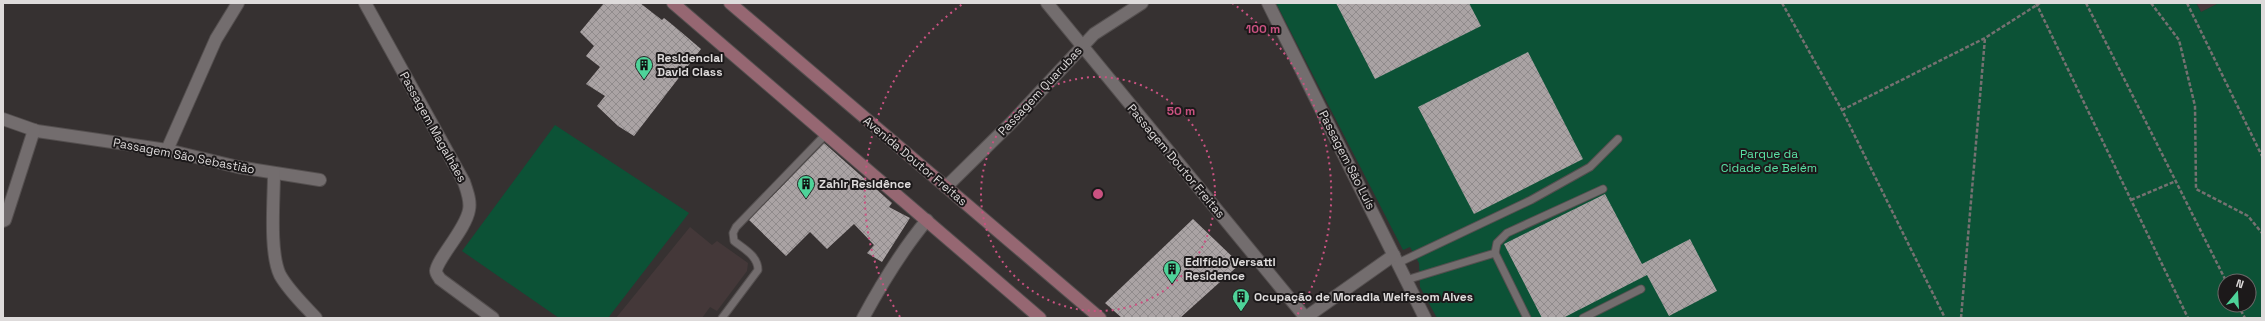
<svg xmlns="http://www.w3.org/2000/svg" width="2265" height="321" viewBox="0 0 2265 321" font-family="'Space Grotesk',sans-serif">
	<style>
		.built { fill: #443839 }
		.park { fill: #0c5236; fill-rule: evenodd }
		.building { fill: url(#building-cross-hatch) }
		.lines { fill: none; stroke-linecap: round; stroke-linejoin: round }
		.service-casing { stroke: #544f4f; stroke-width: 9 }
		.minor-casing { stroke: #544f4f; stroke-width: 14 }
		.secondary-casing { stroke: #544f4f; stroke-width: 14 }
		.path { stroke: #757171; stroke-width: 2.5; stroke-dasharray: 4 2; stroke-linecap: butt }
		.service { stroke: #736d6e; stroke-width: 7 }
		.minor { stroke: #736d6e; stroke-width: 12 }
		.secondary { stroke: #966772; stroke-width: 12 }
		.ring { fill: none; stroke: #ca5281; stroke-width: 2; stroke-dasharray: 2 4 }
		.labels { text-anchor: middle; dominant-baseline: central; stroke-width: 4; stroke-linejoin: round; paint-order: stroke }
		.poi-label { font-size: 12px; font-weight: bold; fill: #dedbdb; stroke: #1c191a; text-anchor: start }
		.street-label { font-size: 12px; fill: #dedbdb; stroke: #1c191a }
		.park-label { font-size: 12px; fill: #59e0a4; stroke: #1c191a }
		.centre { fill: #ca5281; stroke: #1c191a; stroke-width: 2 }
		.ring-label { font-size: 12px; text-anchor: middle; font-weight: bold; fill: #ca5281; stroke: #1c191a; stroke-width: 4; stroke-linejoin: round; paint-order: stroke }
	</style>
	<defs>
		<pattern id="building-cross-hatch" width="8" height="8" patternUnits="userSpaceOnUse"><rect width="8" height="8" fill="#aaa3a4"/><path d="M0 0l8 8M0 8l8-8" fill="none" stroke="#908b8c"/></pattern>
	</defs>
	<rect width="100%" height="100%" fill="#363131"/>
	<!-- built -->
	<g class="built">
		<path d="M2197,3H2219L2201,12Z"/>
		<path d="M690,227L712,245L717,241L748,263L747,271L717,311L710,307L702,318H616Z"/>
	</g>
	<!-- park -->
	<g class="park">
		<path d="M1276,3H2196L2201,12L2219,3H2262V318H1437L1420,287L1419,263L1410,247L1403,250ZM2225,281H2249V305H2225Z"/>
		<path d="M555,125L689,213L608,318H559L462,251Z"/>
	</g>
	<!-- building -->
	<g class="building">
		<path d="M604,3H640L662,20L664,18L674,26L701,49L634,136L618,126L597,106L605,96L586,84L600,67L586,56L594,46L580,32Z"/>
		<path d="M1336,3H1469L1481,26L1375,79Z"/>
		<path d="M1528,52L1583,159L1474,214L1418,107Z"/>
		<path d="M824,143L892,203L889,207L910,218L882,262L867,253L874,245L854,224L827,249L810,232L786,256L749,220Z"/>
		<path d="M1605,194L1642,264L1690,239L1717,291L1669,316L1647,275L1563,318H1542L1504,244Z"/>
		<path d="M1193,219L1240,264L1180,318H1122L1105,303Z"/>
	</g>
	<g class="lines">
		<defs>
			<g id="service">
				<path d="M1495,253L1497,243L1507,233L1603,189"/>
				<path d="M1398,263L1531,200L1590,167L1618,139"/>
				<path d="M1406,280L1495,253L1527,318"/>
				<path d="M722,318L758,270C758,256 744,249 734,241L733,233L736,227L826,134"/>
				<path d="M1583,318L1641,289"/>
			</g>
			<g id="minor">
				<path d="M365,3L464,182C467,191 471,201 469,210C466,229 437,259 436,271C436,274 439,277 440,279L493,318"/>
				<path d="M1047,3L1305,317"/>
				<path d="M1268,3L1425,318"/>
				<path d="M3,119L37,131L167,150L238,167L320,180"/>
				<path d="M167,150L216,39L238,3"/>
				<path d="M274,173C274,199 269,252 280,275C289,291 303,304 316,318"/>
				<path d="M946,187L1011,123L1094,34L1142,3"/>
				<path d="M3,221L5,220L34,130"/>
				<path d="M863,318C882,283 901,251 927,220"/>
				<path d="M1305,318L1394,255"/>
			</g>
			<g id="secondary">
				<path d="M673,3L1040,318"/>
				<path d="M730,3L1100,318"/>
			</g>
		</defs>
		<!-- service casing -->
		<use href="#service" class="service-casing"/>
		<!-- minor casing -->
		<use href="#minor" class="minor-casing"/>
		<!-- secondary casing -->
		<use href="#secondary" class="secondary-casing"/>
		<!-- path -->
		<g class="path">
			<path d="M1782,3L1842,110L1945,318"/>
			<path d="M2036,3L2188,318"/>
			<path d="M2086,3L2226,281"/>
			<path d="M2151,3L2179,40L2195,106L2196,189L2248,216L2262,233"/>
			<path d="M2187,3L2262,156"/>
			<path d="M1842,110L1985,38L2040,3"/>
			<path d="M2131,200L2176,181"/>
			<path d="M2238,305L2245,318"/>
			<path d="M1961,318L1985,38"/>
		</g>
		<!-- service -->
		<use href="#service" class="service"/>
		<!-- minor -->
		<use href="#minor" class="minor"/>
		<!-- secondary -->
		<use href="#secondary" class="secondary"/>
	</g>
	<!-- distance rings -->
	<g class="ring">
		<circle cx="1098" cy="194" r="117"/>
		<path d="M900 317A233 233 0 0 1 964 3M1232 3A233 233 0 0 1 1296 317"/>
	</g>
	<!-- icons -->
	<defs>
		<symbol id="building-pin" viewBox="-11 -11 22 30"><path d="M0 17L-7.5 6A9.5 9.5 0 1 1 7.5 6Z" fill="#4ed399" stroke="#1c191a"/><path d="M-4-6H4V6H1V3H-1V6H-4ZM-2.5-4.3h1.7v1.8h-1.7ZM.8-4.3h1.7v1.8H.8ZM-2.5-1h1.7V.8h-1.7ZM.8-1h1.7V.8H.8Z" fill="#111"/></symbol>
	</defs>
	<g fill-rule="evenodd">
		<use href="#building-pin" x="634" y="55" width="20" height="27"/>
		<use href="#building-pin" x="796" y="174" width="20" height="27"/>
		<use href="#building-pin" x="1162" y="259" width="20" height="27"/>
		<use href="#building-pin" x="1231" y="287" width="20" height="27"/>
	</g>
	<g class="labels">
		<!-- poi labels -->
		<g class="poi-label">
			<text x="657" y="58">Residencial<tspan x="657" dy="14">David Class</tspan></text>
			<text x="819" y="184">Zahir Residênce</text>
			<text x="1185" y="262">Edifício Versatti<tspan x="1185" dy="14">Residence</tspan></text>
			<text x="1254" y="297">Ocupação de Moradia Welfesom Alves</text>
		</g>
		<!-- street labels -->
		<g class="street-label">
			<text transform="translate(1040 91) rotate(-47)">Passagem Quarubas</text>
			<text transform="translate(433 127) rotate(61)">Passagem Magalhães</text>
			<text transform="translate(184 156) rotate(11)">Passagem São Sebastião</text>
			<text transform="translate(1347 160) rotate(63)">Passagem São Luís</text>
			<text transform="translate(915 161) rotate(40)">Avenida Doutor Freitas</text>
			<text transform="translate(1176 161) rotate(50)">Passagem Doutor Freitas</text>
		</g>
		<!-- park labels -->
		<g class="park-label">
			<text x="1769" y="154">Parque da<tspan x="1769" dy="14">Cidade de Belém</tspan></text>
		</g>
	</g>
	<circle cx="1098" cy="194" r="6" class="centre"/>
	<g class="ring-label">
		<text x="1263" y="33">100 m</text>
		<text x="1181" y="115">50 m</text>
	</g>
	<!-- border -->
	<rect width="2265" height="321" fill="none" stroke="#dedbdb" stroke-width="8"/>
	<!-- north arrow -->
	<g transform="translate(2237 293) rotate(18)"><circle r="19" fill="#1c191a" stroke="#6a6767"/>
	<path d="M0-3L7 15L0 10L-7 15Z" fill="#4ed399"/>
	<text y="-6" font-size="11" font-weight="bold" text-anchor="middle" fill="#dedbdb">N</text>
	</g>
</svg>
